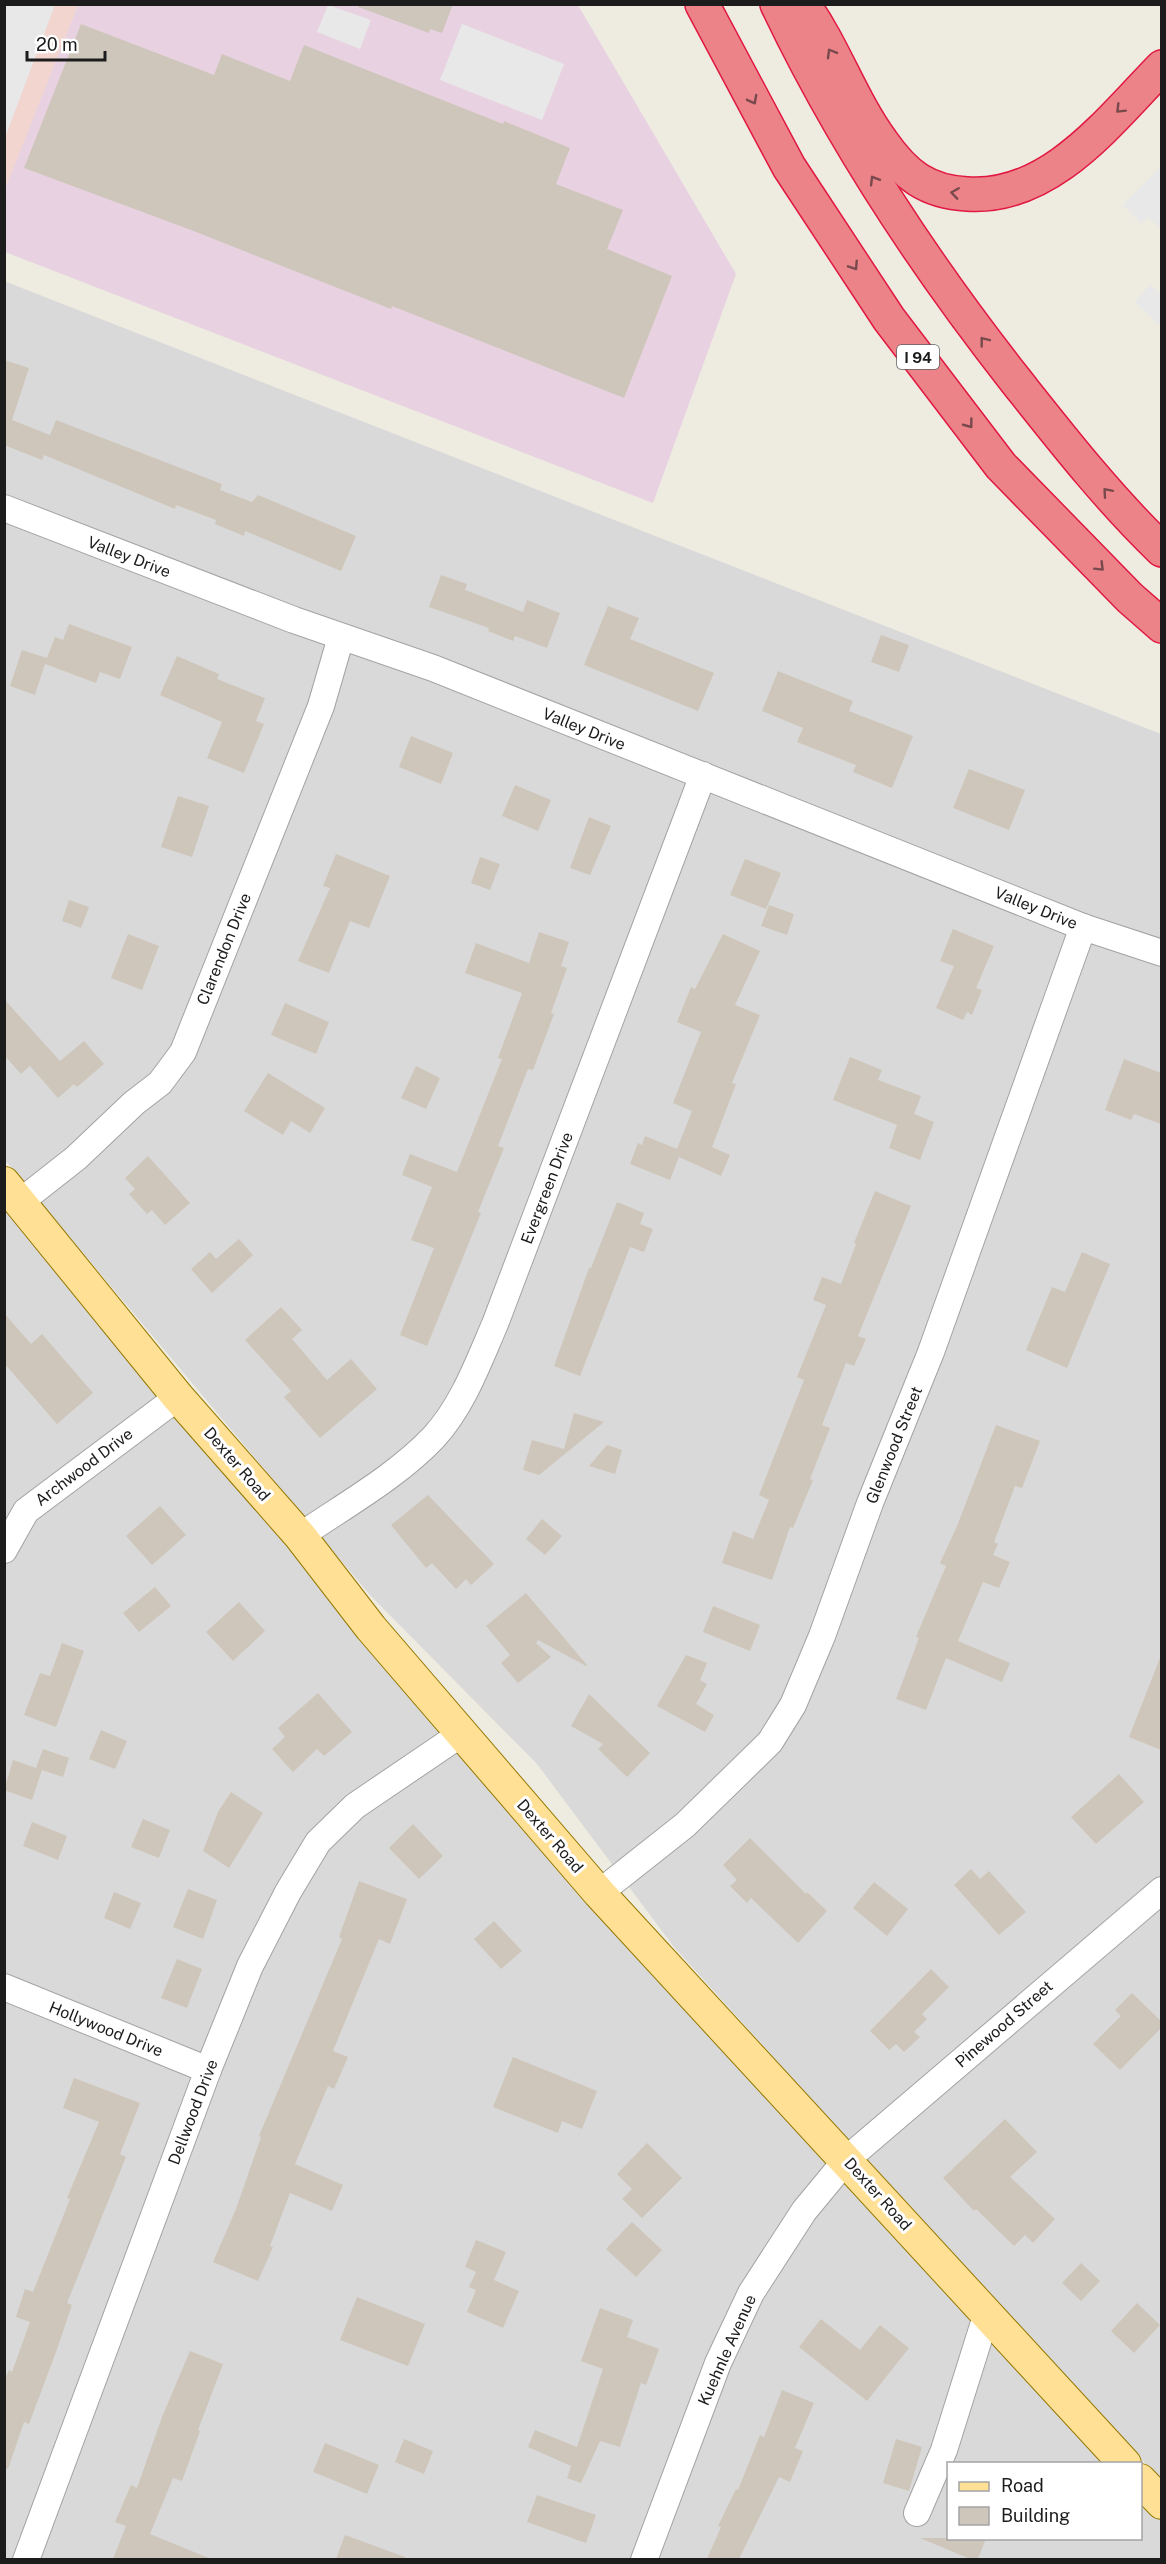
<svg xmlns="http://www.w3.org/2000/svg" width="1166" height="2564" viewBox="0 0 1166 2564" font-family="'Public Sans',sans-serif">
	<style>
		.residential { fill: #dad9d9 }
		.commercial { fill: #f1d5ce }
		.industrial { fill: #e8d2e1 }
		.parking { fill: #e8e8e8 }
		.building { fill: #cec6ba }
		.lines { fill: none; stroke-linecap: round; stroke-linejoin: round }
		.minor-casing { stroke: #a3a3a3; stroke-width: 28 }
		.major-casing { stroke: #947800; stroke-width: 34 }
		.highway-casing { stroke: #e11942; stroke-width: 36 }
		.minor { stroke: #fff; stroke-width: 26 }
		.major { stroke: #ffe095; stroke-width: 32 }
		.highway { stroke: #eb8388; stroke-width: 33 }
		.oneway { stroke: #794a4d }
		.labels { text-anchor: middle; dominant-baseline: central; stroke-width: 6; stroke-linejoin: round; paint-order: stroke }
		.shield { fill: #fff; stroke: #606060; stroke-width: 1.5 }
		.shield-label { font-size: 15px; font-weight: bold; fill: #1c1c1c }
		.street-label { font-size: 16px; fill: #1c1c1c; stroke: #fff }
	</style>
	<rect width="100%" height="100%" fill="#eeece1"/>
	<!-- residential -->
	<g class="residential">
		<path d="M4,281L1161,734V2479L1090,2407L674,1947L537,1764L370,1595L5,1160Z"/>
		<path d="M4,1205L1108,2463L948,2464V2538H1140L1141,2497L1161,2519V2559H5Z"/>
	</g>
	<!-- commercial -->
	<path class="commercial" d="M5,5H78L5,192Z"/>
	<!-- industrial -->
	<path class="industrial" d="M78,5H578L736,274L653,503L5,252L4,192Z"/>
	<!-- parking -->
	<g class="parking">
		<path d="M5,4L55,5L5,138L4,5Z"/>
		<path d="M328,5L371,20L360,49L317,32Z"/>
		<path d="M462,24L564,64L542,120L440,80Z"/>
		<path d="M1161,166V229L1148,217L1141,224L1123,205Z"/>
		<path d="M1150,284L1161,295V327L1135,302Z"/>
	</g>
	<!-- building -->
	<g class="building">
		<path d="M358,4H453L442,33L430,29L429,33L358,7Z"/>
		<path d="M81,24L214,75L222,54L290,81L304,45L503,124L504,121L570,148L556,184L623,210L607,249L672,276L624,398L392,306L391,309L191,230L24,168Z"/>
		<path d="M4,360L29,368L12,420L50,435L56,420L222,484L220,490L252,502L258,495L356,536L341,571L245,531L244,536L215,524L216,520L176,505L175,509L151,499L44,455L42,460L4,445Z"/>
		<path d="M441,575L467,584L465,590L523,612L527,600L560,613L547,648L515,636L513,641L488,631L489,628L429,607Z"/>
		<path d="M608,606L639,618L630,639L714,673L698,711L584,665Z"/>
		<path d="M69,624L132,647L120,679L100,672L96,683L45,664L35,695L10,686L22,650L47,658L55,637L63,640Z"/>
		<path d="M881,635L909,645L899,672L871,662Z"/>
		<path d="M177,656L219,674L217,679L265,698L256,721L264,724L244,773L207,758L222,722L160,695Z"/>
		<path d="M778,671L853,701L849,711L913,736L892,788L853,772L856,765L797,742L803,728L762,711Z"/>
		<path d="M411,736L453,753L441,784L399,767Z"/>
		<path d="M969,769L1025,790L1009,830L953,808Z"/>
		<path d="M515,785L551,800L538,831L502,816Z"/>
		<path d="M178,796L209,806L192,857L161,847Z"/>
		<path d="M589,817L611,826L590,875L570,868Z"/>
		<path d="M336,854L390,876L369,928L350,921L329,973L298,961L330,888L323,886Z"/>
		<path d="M480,857L500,864L490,890L471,883Z"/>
		<path d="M745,859L781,873L766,909L730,895Z"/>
		<path d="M69,900L89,907L81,928L62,921Z"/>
		<path d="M769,905L794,914L787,935L761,926Z"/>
		<path d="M953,929L994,946L976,988L982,990L972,1015L967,1012L963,1020L936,1008L954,966L940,961Z"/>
		<path d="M539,932L569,942L561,966L567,968L551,1013L554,1014L533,1070L528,1069L498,1146L504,1148L478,1212L481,1213L427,1346L400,1335L434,1248L411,1240L432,1187L402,1175L410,1154L457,1172L502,1059L498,1058L522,993L465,973L476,943L529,963Z"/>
		<path d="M128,934L159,946L142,990L111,978Z"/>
		<path d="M723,934L760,951L735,1005L760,1015L732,1083L736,1084L712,1147L730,1155L721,1176L679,1157L670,1180L630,1164L638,1143L642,1145L645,1136L677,1149L692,1111L673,1103L701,1032L677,1022L691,987L695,989Z"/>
		<path d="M4,999L60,1061L84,1041L104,1064L77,1087L74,1084L58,1098L30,1066L21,1074L4,1055Z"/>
		<path d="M285,1003L329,1022L316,1054L271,1035Z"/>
		<path d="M850,1057L882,1070L878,1080L921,1096L914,1114L934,1122L920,1160L889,1148L897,1125L833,1100Z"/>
		<path d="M1124,1059L1161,1073V1124L1134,1114L1131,1120L1105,1110Z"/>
		<path d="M416,1066L440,1078L426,1109L401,1098Z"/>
		<path d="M268,1073L325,1108L310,1133L291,1121L283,1135L244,1111Z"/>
		<path d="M148,1156L190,1203L165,1225L152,1210L147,1214L129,1194L135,1189L125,1178Z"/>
		<path d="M875,1191L911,1206L858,1336L866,1339L854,1366L846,1363L822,1425L830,1428L810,1479L813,1480L793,1528L790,1527L772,1580L722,1563L733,1531L753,1539L769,1500L759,1495L804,1380L797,1377L826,1305L813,1300L822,1277L841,1284L856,1244L854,1243Z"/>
		<path d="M617,1202L644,1213L640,1224L653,1229L644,1252L630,1247L580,1376L554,1366L589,1268H591Z"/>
		<path d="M239,1239L253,1255L212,1293L191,1269L210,1252L216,1259Z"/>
		<path d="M1082,1252L1110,1264L1067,1368L1026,1350L1052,1287L1065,1292Z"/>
		<path d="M281,1307L302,1330L292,1339L327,1380L351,1359L377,1389L320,1438L284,1397L291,1391L245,1340Z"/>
		<path d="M4,1313L31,1344L42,1334L93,1393L57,1424L4,1363Z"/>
		<path d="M574,1413L604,1422L539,1475L523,1470L532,1440L564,1449Z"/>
		<path d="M996,1425L1040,1441L1022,1488L1015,1486L994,1542L998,1544L993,1555L1010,1562L999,1588L983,1582L958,1641L1010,1663L1002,1682L946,1658L926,1710L896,1699L919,1638L916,1637L946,1566L940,1563L957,1526Z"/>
		<path d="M607,1445L622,1450L615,1474L589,1466Z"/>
		<path d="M428,1495L494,1564L471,1585L466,1579L456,1589L432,1563L426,1568L391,1525Z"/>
		<path d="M160,1506L186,1535L152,1565L126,1536Z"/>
		<path d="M542,1519L562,1536L545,1555L526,1539Z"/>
		<path d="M155,1587L171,1606L139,1632L123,1613Z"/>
		<path d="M526,1593L587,1665L586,1666L538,1640L536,1643L551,1657L518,1683L501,1663L510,1655L486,1626Z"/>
		<path d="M239,1602L265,1631L233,1661L206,1632Z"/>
		<path d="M713,1606L760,1625L750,1651L703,1632Z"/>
		<path d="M62,1643L84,1651L56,1727L24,1715L40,1673L50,1676Z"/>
		<path d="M686,1655L707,1663L700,1680L707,1684L696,1704L714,1715L705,1732L657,1706Z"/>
		<path d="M1160,1658L1161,1659V1750L1129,1737Z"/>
		<path d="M318,1693L352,1732L324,1756L317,1749L293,1772L272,1749L285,1737L278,1728Z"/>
		<path d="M589,1694L650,1753L627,1777L598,1749L603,1744L571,1726Z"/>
		<path d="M101,1730L127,1741L115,1769L89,1759Z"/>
		<path d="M43,1749L69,1758L63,1777L42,1770L32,1800L4,1790L13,1760L36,1768Z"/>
		<path d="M1119,1774L1144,1802L1096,1844L1071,1817Z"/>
		<path d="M231,1792L263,1813L229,1868L203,1851L218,1812Z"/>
		<path d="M143,1819L170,1830L159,1858L131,1847Z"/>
		<path d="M32,1822L67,1836L58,1860L23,1846Z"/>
		<path d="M413,1824L443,1856L419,1879L389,1848Z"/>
		<path d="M750,1838L806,1894L807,1892L827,1911L798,1943L751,1898L747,1903L730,1886L737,1880L723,1865Z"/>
		<path d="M971,1869L980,1879L989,1871L1026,1912L999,1935L954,1885Z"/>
		<path d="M359,1881L407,1899L390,1944L379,1939L333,2051L348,2057L334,2089L328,2086L295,2164L343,2185L332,2211L290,2193L270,2246L273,2247L258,2281L213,2262L236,2209L261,2137L259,2136L342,1939L339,1937Z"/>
		<path d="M874,1882L908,1909L887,1936L853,1908Z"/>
		<path d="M188,1889L217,1900L203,1939L173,1927Z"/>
		<path d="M114,1892L141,1903L130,1929L104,1918Z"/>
		<path d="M494,1921L522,1951L501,1969L474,1939Z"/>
		<path d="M177,1959L202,1969L187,2008L161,1998Z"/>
		<path d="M931,1969L949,1987L922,2014L927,2019L914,2032L920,2037L904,2052L896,2044L889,2050L870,2031Z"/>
		<path d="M1132,1993L1161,2021V2028L1120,2070L1093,2044L1121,2016L1115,2010Z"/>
		<path d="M513,2057L597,2091L582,2129L562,2121L558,2133L493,2107Z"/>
		<path d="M74,2078L140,2103L120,2154L126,2157L67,2303L72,2305L56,2352L29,2424L24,2422L8,2469L4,2468V2381L9,2370L12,2372L30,2322L16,2317L25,2289L33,2292L70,2199L67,2198L99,2122L63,2108Z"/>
		<path d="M1005,2119L1037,2152L1010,2177L1055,2219L1033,2243L1025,2235L1014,2246L976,2209L974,2211L943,2178Z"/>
		<path d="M647,2143L682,2178L642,2218L622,2199L632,2189L617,2174Z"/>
		<path d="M632,2222L662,2250L636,2277L606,2249Z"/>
		<path d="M476,2240L506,2252L494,2280L519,2291L503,2328L467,2312L476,2290L469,2287L476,2272L465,2267Z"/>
		<path d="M1081,2263L1100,2281L1081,2301L1062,2283Z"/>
		<path d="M357,2297L425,2324L408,2366L340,2340Z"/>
		<path d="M1137,2303L1160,2325L1134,2353L1111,2331Z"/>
		<path d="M600,2308L633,2320L627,2337L659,2349L646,2385L641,2383L620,2447L600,2441L581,2483L567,2478L571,2466L528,2447L535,2430L577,2447L603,2369L581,2361Z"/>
		<path d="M821,2319L860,2350L880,2325L909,2348L867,2401L799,2347Z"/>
		<path d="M190,2351L223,2364L198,2430L200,2431L182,2481L173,2478L150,2534L211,2559H113L126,2526L115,2522L131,2485L137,2488L162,2417Z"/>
		<path d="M782,2390L814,2403L795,2448L803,2451L790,2482L779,2477L739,2559H707L721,2527L718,2526L736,2489L738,2490L760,2435L764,2437Z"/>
		<path d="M404,2439L433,2451L424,2474L395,2462Z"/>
		<path d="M896,2439L922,2447L909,2491L883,2483Z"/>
		<path d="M325,2443L379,2465L367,2494L313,2472Z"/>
		<path d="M537,2495L596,2515L586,2543L527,2522Z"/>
		<path d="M345,2535L405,2557V2559H336Z"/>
		<path d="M920,2538H986L978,2559H970Z"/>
	</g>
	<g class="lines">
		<defs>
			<g id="minor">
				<path d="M4,508L294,620L433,668L1083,927L1162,953"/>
				<path d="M20,1202L76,1158L134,1103L160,1083L183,1052L321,706L341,637"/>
				<path d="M300,1536C345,1505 396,1477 434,1437C463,1405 478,1363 495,1324L703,775"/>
				<path d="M4,1550L26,1511L178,1397"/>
				<path d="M599,1893L685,1825L770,1742L793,1705L822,1636L870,1503L931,1352L1083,927"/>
				<path d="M4,1987L208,2070"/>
				<path d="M917,2513L944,2450L987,2313"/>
				<path d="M26,2560L208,2070L250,1966L288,1892L318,1842L355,1806L461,1734"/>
				<path d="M644,2560L718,2363L751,2293L804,2211L847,2159L1162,1890"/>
			</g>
			<g id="major">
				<path d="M4,1183L178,1397L300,1536L371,1628L599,1893L1125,2464"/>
				<path d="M1140,2480L1162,2503"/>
			</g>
			<g id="highway">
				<path d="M702,4L789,167L889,319L1001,466L1130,598L1162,626"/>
				<path d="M777,4C841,139 924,264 1016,381C1062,439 1108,498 1162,550"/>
				<path d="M803,4C834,47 851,100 882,142C905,175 927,192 967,194C1050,200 1109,121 1162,67"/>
			</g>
		</defs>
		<!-- minor casing -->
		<use href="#minor" class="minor-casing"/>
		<!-- major casing -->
		<use href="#major" class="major-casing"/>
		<!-- highway casing -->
		<use href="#highway" class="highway-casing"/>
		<!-- minor -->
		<use href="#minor" class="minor"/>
		<!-- major -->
		<use href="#major" class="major"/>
		<!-- highway -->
		<use href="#highway" class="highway"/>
	</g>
	<!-- one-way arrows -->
	<defs><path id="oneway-chevron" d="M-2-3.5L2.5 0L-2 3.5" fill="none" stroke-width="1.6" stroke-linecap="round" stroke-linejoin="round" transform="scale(1.5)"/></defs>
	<g class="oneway">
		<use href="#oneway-chevron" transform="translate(831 53) rotate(-120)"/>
		<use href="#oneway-chevron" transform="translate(753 100) rotate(62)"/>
		<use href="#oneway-chevron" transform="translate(1120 109) rotate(135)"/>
		<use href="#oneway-chevron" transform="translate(874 180) rotate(-121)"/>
		<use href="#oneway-chevron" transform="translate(955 193) rotate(-172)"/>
		<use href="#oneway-chevron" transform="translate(854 266) rotate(57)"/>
		<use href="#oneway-chevron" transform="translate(984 341) rotate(-128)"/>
		<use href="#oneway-chevron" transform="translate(969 424) rotate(53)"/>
		<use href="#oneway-chevron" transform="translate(1107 492) rotate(-131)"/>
		<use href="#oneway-chevron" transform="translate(1100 567) rotate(45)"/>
	</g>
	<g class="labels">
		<!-- shield labels -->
		<rect class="shield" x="897" y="345" width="42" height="24" rx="4.5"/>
		<g class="shield-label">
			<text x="918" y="357">I 94</text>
		</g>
		<!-- street labels -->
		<g class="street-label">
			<text transform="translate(129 557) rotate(21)">Valley Drive</text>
			<text transform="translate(584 729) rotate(22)">Valley Drive</text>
			<text transform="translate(1036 908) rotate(22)">Valley Drive</text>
			<text transform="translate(224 949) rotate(-68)">Clarendon Drive</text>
			<text transform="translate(547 1188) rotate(-69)">Evergreen Drive</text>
			<text transform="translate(894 1445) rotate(-68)">Glenwood Street</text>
			<text transform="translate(237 1464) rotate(49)">Dexter Road</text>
			<text transform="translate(84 1467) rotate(-37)">Archwood Drive</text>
			<text transform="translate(550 1836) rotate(49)">Dexter Road</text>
			<text transform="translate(1004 2024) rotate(-41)">Pinewood Street</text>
			<text transform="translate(106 2029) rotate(22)">Hollywood Drive</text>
			<text transform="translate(193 2112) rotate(-69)">Dellwood Drive</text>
			<text transform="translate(878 2194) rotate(48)">Dexter Road</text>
			<text transform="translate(727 2350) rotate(-66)">Kuehnle Avenue</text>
		</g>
	</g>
	<!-- border -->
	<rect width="1166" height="2564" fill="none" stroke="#1c1c1c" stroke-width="12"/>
	<!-- legend -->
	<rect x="947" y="2462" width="195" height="78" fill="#ffffff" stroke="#a4a4a4" stroke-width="1.5"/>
	<rect x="959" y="2482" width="30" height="9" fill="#ffe095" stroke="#a4a4a4" stroke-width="1.5"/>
	<text x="1001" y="2492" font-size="18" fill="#1c1c1c">Road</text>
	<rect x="959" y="2507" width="30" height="18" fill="#cec6ba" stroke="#a4a4a4" stroke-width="1.5"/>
	<text x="1001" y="2522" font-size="18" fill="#1c1c1c">Building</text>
	<!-- scale -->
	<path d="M27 51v9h78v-9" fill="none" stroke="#1c1c1c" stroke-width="3"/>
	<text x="36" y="51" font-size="18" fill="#1c1c1c" stroke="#ffffff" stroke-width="4.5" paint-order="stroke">20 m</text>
</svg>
